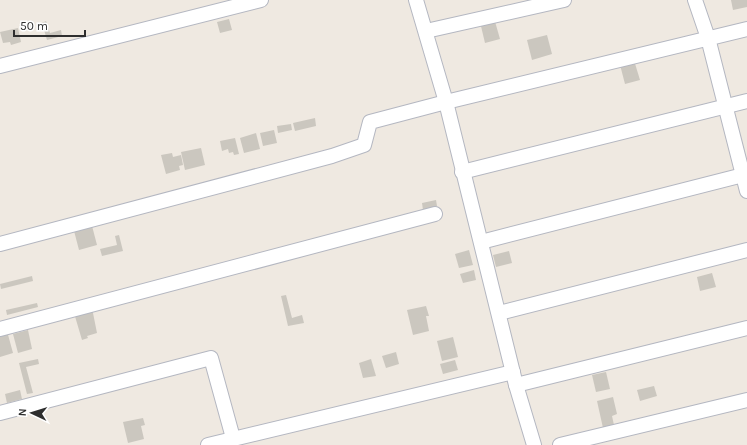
<svg xmlns="http://www.w3.org/2000/svg" width="747" height="445" viewBox="0 0 747 445" font-family="Karla,sans-serif">
	<style>
		.building { fill: #cbc7bf }
		.lines { fill: none; stroke-linecap: round; stroke-linejoin: round }
		.minor-casing { stroke: #b4b7c1; stroke-width: 16 }
		.minor { stroke: #fff; stroke-width: 14 }
	</style>
	<rect width="100%" height="100%" fill="#efe9e1"/>
	<!-- building -->
	<g class="building">
		<path d="M731,0H747V7L733,10Z"/>
		<path d="M494,18L500,39L485,43L480,22Z"/>
		<path d="M229,19L232,30L220,33L217,22Z"/>
		<path d="M46,21L50,33L61,30L62,36L47,40L42,23Z"/>
		<path d="M18,28L21,42L11,45L10,42L3,43L0,32Z"/>
		<path d="M547,35L552,54L532,60L527,40Z"/>
		<path d="M633,57L640,80L625,84L619,61Z"/>
		<path d="M315,118L316,126L295,131L293,123Z"/>
		<path d="M291,124L292,130L278,133L277,126Z"/>
		<path d="M274,130L277,143L263,146L260,133Z"/>
		<path d="M256,133L260,149L244,153L240,138Z"/>
		<path d="M235,138L239,154L234,155L233,152L229,153L228,149L222,151L220,141Z"/>
		<path d="M201,148L205,165L185,170L181,152Z"/>
		<path d="M172,153L173,157L181,155L183,165L179,166L180,170L166,174L161,155Z"/>
		<path d="M436,200L437,206L423,210L422,203Z"/>
		<path d="M91,222L97,245L79,250L73,227Z"/>
		<path d="M119,235L123,251L102,256L100,249L117,245L115,236Z"/>
		<path d="M469,250L473,265L459,268L455,254Z"/>
		<path d="M509,251L512,263L496,267L493,255Z"/>
		<path d="M474,270L476,280L463,283L460,274Z"/>
		<path d="M712,273L716,287L700,291L697,277Z"/>
		<path d="M32,276L33,281L1,289L0,284Z"/>
		<path d="M286,295L292,318L302,315L304,323L288,326L281,296Z"/>
		<path d="M37,303L38,307L7,315L6,310Z"/>
		<path d="M426,306L429,316H426L429,331L413,335L407,310Z"/>
		<path d="M92,308L97,333L87,336L88,338L82,340L74,313Z"/>
		<path d="M28,330L32,349L18,353L13,334Z"/>
		<path d="M7,331L13,353L0,357V333Z"/>
		<path d="M453,337L458,357L442,361L437,341Z"/>
		<path d="M396,352L399,364L386,368L382,356Z"/>
		<path d="M38,359L39,364L26,367L33,393L27,394L19,363Z"/>
		<path d="M371,359L376,376L363,378L359,363Z"/>
		<path d="M455,360L458,370L443,374L440,364Z"/>
		<path d="M606,372L610,389L596,392L592,375Z"/>
		<path d="M654,386L657,396L640,401L637,390Z"/>
		<path d="M20,390L22,399L7,403L5,394Z"/>
		<path d="M613,397L617,414L612,416L614,425L603,428L597,401Z"/>
		<path d="M143,418L145,425L141,426L144,439L128,443L123,422Z"/>
	</g>
	<g class="lines">
		<defs>
			<g id="minor">
				<path d="M416,0L446,102L516,385L534,445"/>
				<path d="M695,0L708,38L747,191"/>
				<path d="M426,31L564,0"/>
				<path d="M0,66L261,0"/>
				<path d="M462,172L747,101"/>
				<path d="M481,242L747,174"/>
				<path d="M0,244L332,156L364,145L370,122L446,102L747,29"/>
				<path d="M499,313L747,250"/>
				<path d="M0,329L435,214"/>
				<path d="M516,385L747,328"/>
				<path d="M0,413L211,358L233,438"/>
				<path d="M208,445L513,372"/>
				<path d="M560,445L747,400"/>
			</g>
		</defs>
		<!-- minor casing -->
		<use href="#minor" class="minor-casing"/>
		<!-- minor -->
		<use href="#minor" class="minor"/>
	</g>
	<!-- north arrow -->
	<g transform="translate(32 413) rotate(274)" stroke="#ffffff" stroke-width="3" paint-order="stroke">
	<path d="M0-3L7 15L0 10L-7 15Z" fill="#2e2e2e"/>
	<text y="-6" font-size="11" font-weight="bold" text-anchor="middle" fill="#2e2e2e">N</text>
	</g>
	<!-- scale -->
	<path d="M14 30v6h71v-6" fill="none" stroke="#2e2e2e" stroke-width="2"/>
	<text x="20" y="30" font-size="12" fill="#2e2e2e" stroke="#ffffff" stroke-width="3" paint-order="stroke">50 m</text>
</svg>
